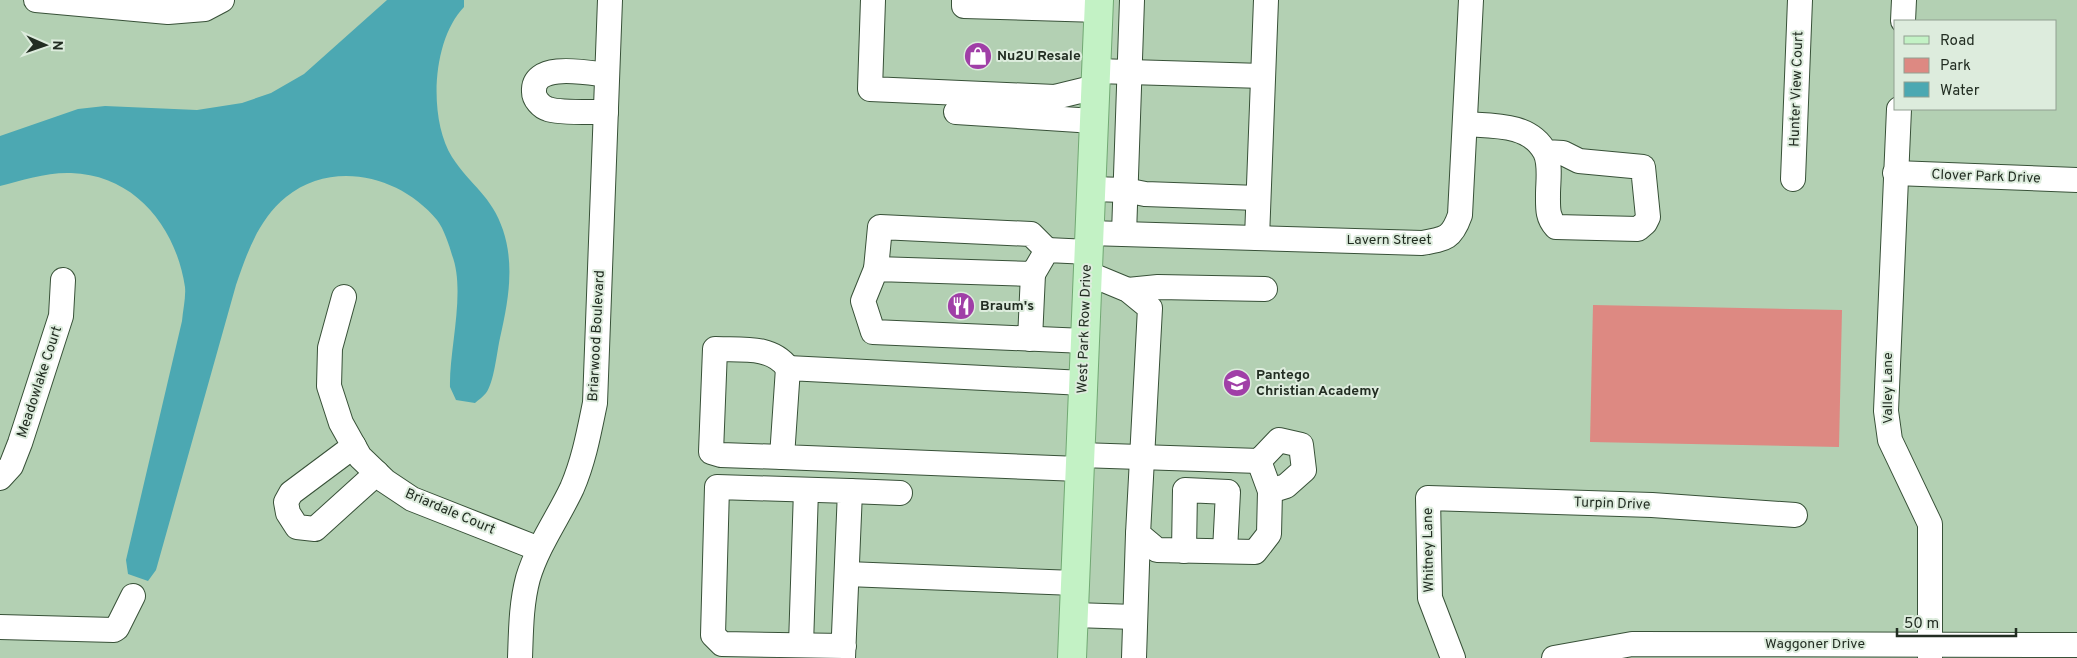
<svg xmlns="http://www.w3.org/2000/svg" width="2077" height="658" viewBox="0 0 2077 658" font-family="Overpass,sans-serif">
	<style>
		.green { fill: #dd8982 }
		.water { fill: #4ca8b2 }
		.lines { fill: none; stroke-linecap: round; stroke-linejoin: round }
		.minor-casing { stroke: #385138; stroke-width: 26 }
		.major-casing { stroke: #71a873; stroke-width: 30 }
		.minor { stroke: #fff; stroke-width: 24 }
		.major { stroke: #c3f2c5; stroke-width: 28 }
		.labels { text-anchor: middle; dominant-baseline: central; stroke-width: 4; stroke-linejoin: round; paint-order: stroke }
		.poi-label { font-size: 14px; font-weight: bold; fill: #222d22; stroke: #ddecdd; text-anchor: start }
		.street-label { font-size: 14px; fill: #222d22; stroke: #ddecdd }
	</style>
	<rect width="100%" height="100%" fill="#b3d0b3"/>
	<!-- green -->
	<path class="green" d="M1593,305L1842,310L1839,447L1590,442Z"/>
	<!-- water -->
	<path class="water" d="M387,0H464V7C432,40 428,118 452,157C470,185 492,196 503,230C515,266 508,303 500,338C497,351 494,383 486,393C483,397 478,400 475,403L456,400L450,387C449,349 466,291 452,255C449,245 444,229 437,220C401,176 333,159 286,197C258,220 247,253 236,285L156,570L148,581L128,574L126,560L182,321C183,310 186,297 185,287C176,227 135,175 71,173C48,172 22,180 0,186V136L78,109L105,106L197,110L242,103L271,93L304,74Z"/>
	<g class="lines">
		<defs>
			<g id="minor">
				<path d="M36,0L168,12L205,9L222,0"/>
				<path d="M873,0L870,89L1055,97L1096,87"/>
				<path d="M964,0V6L1099,10"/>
				<path d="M1903,21L1904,0"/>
				<path d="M1096,71L1263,76"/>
				<path d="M1899,109L1886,411L1890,440L1930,524V658"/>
				<path d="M606,112C593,112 558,113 548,109C541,107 534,99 534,92C532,61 589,73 607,75"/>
				<path d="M956,112L1094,121"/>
				<path d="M1465,124C1492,126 1530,123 1545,152C1551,164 1548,182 1548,194C1548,208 1547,217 1556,227L1638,229L1645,223L1648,217L1643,167L1579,161L1563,153L1545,152"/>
				<path d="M1895,173L2077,180"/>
				<path d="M1793,179L1800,0"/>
				<path d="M1091,189L1125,190L1145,194L1258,198"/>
				<path d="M1089,233L1422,243C1446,239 1452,238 1460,215L1471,0"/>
				<path d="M1124,234L1132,0"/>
				<path d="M1257,238L1266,0"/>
				<path d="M876,269L880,227L1031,234L1047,250"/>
				<path d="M1087,273L1128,290L1150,308L1138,534L1157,550L1255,552L1269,534L1270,491L1259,461"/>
				<path d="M1128,290L1158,287L1265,289"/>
				<path d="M344,297L330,348L329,386L341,423L360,457L385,481L412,499L539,549"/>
				<path d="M1030,339L1033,274"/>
				<path d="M1085,341L873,332L863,301L876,269L1033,274L1047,250L1089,252"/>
				<path d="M354,446L291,493L286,502L288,513L297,527L315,529L377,473"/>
				<path d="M1080,455L1259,461L1279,440L1301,445L1304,470L1286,486L1270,491"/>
				<path d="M782,457L721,455L711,452L715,349C741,350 771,345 788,368"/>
				<path d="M1079,469L782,457L788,368L1083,383"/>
				<path d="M0,478L11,466L20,443L61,316L63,280"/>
				<path d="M850,491L900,493"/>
				<path d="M1184,551L1185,490L1228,492L1225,551"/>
				<path d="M847,574L1075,583"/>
				<path d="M1074,615L1135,617"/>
				<path d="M0,627L114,630L117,628L133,596"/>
				<path d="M801,645L806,490"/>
				<path d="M520,658C521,631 521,604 528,578C538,545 558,518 572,488C584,460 589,432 595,403L610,0"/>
				<path d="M843,658L850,491L717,487L713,635L722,644L844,646"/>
				<path d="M1134,658L1138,534"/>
				<path d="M1453,658L1430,598L1428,498L1652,505L1795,515"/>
				<path d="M1554,658L1632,644L2077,645"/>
			</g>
			<path id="major" d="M1072,658L1099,0"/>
		</defs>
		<!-- minor casing -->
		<use href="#minor" class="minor-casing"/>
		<!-- major casing -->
		<use href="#major" class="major-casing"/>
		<!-- minor -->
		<use href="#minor" class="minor"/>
		<!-- major -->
		<use href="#major" class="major"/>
	</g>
	<!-- icons -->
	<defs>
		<symbol id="shop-disc" viewBox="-11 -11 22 22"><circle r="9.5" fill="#a03fa7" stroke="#ddecdd"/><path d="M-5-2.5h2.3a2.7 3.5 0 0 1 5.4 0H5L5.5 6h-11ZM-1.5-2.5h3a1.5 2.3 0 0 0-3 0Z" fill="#fff"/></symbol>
		<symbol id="restaurant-disc" viewBox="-11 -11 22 22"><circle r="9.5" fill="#a03fa7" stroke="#ddecdd"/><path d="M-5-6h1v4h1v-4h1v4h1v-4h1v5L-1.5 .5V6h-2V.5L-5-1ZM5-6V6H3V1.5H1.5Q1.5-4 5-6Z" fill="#fff"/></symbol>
		<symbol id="school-disc" viewBox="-11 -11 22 22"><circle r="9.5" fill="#a03fa7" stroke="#ddecdd"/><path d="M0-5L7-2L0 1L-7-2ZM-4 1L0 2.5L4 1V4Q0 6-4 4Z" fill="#fff"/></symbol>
	</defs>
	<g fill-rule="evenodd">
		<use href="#shop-disc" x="962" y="40" width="32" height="32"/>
		<use href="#restaurant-disc" x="945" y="290" width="32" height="32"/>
		<use href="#school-disc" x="1221" y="367" width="32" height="32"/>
	</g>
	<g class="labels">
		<!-- poi labels -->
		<g class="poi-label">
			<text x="997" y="56">Nu2U Resale</text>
			<text x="980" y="306">Braum's</text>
			<text x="1256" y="375">Pantego<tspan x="1256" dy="16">Christian Academy</tspan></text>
		</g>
		<!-- street labels -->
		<g class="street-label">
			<text transform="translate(1797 89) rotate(-88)">Hunter View Court</text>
			<text transform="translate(1986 177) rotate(2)">Clover Park Drive</text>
			<text x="1389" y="240">Lavern Street</text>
			<text transform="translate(1085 329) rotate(-88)">West Park Row Drive</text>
			<text transform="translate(597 336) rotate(-87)">Briarwood Boulevard</text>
			<text transform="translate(40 382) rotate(-72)">Meadowlake Court</text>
			<text transform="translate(1888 388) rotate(-90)">Valley Lane</text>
			<text transform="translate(1612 504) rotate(2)">Turpin Drive</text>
			<text transform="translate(450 512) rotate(23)">Briardale Court</text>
			<text transform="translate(1429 550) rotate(-91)">Whitney Lane</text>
			<text x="1815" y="644">Waggoner Drive</text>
		</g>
	</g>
	<!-- legend -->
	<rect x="1894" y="20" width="162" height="90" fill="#ddecdd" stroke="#92a092"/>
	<rect x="1904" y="36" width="25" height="8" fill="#c3f2c5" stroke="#92a092"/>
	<text x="1940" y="45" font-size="15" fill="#222d22">Road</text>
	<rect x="1904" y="58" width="25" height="15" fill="#dd8982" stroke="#92a092"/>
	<text x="1940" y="70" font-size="15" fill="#222d22">Park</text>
	<rect x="1904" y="82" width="25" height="15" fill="#4ca8b2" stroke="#92a092"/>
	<text x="1940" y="95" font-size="15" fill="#222d22">Water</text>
	<!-- north arrow -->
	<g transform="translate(45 45) rotate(92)" stroke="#ddecdd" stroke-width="4" paint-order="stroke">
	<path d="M0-4L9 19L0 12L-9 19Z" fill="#222d22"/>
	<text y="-8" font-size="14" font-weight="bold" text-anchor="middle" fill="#222d22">N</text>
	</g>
	<!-- scale -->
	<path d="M1897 628v8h119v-8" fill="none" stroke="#222d22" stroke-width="2.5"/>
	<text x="1904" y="628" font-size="15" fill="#222d22" stroke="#ddecdd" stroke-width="4" paint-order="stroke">50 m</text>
</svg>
